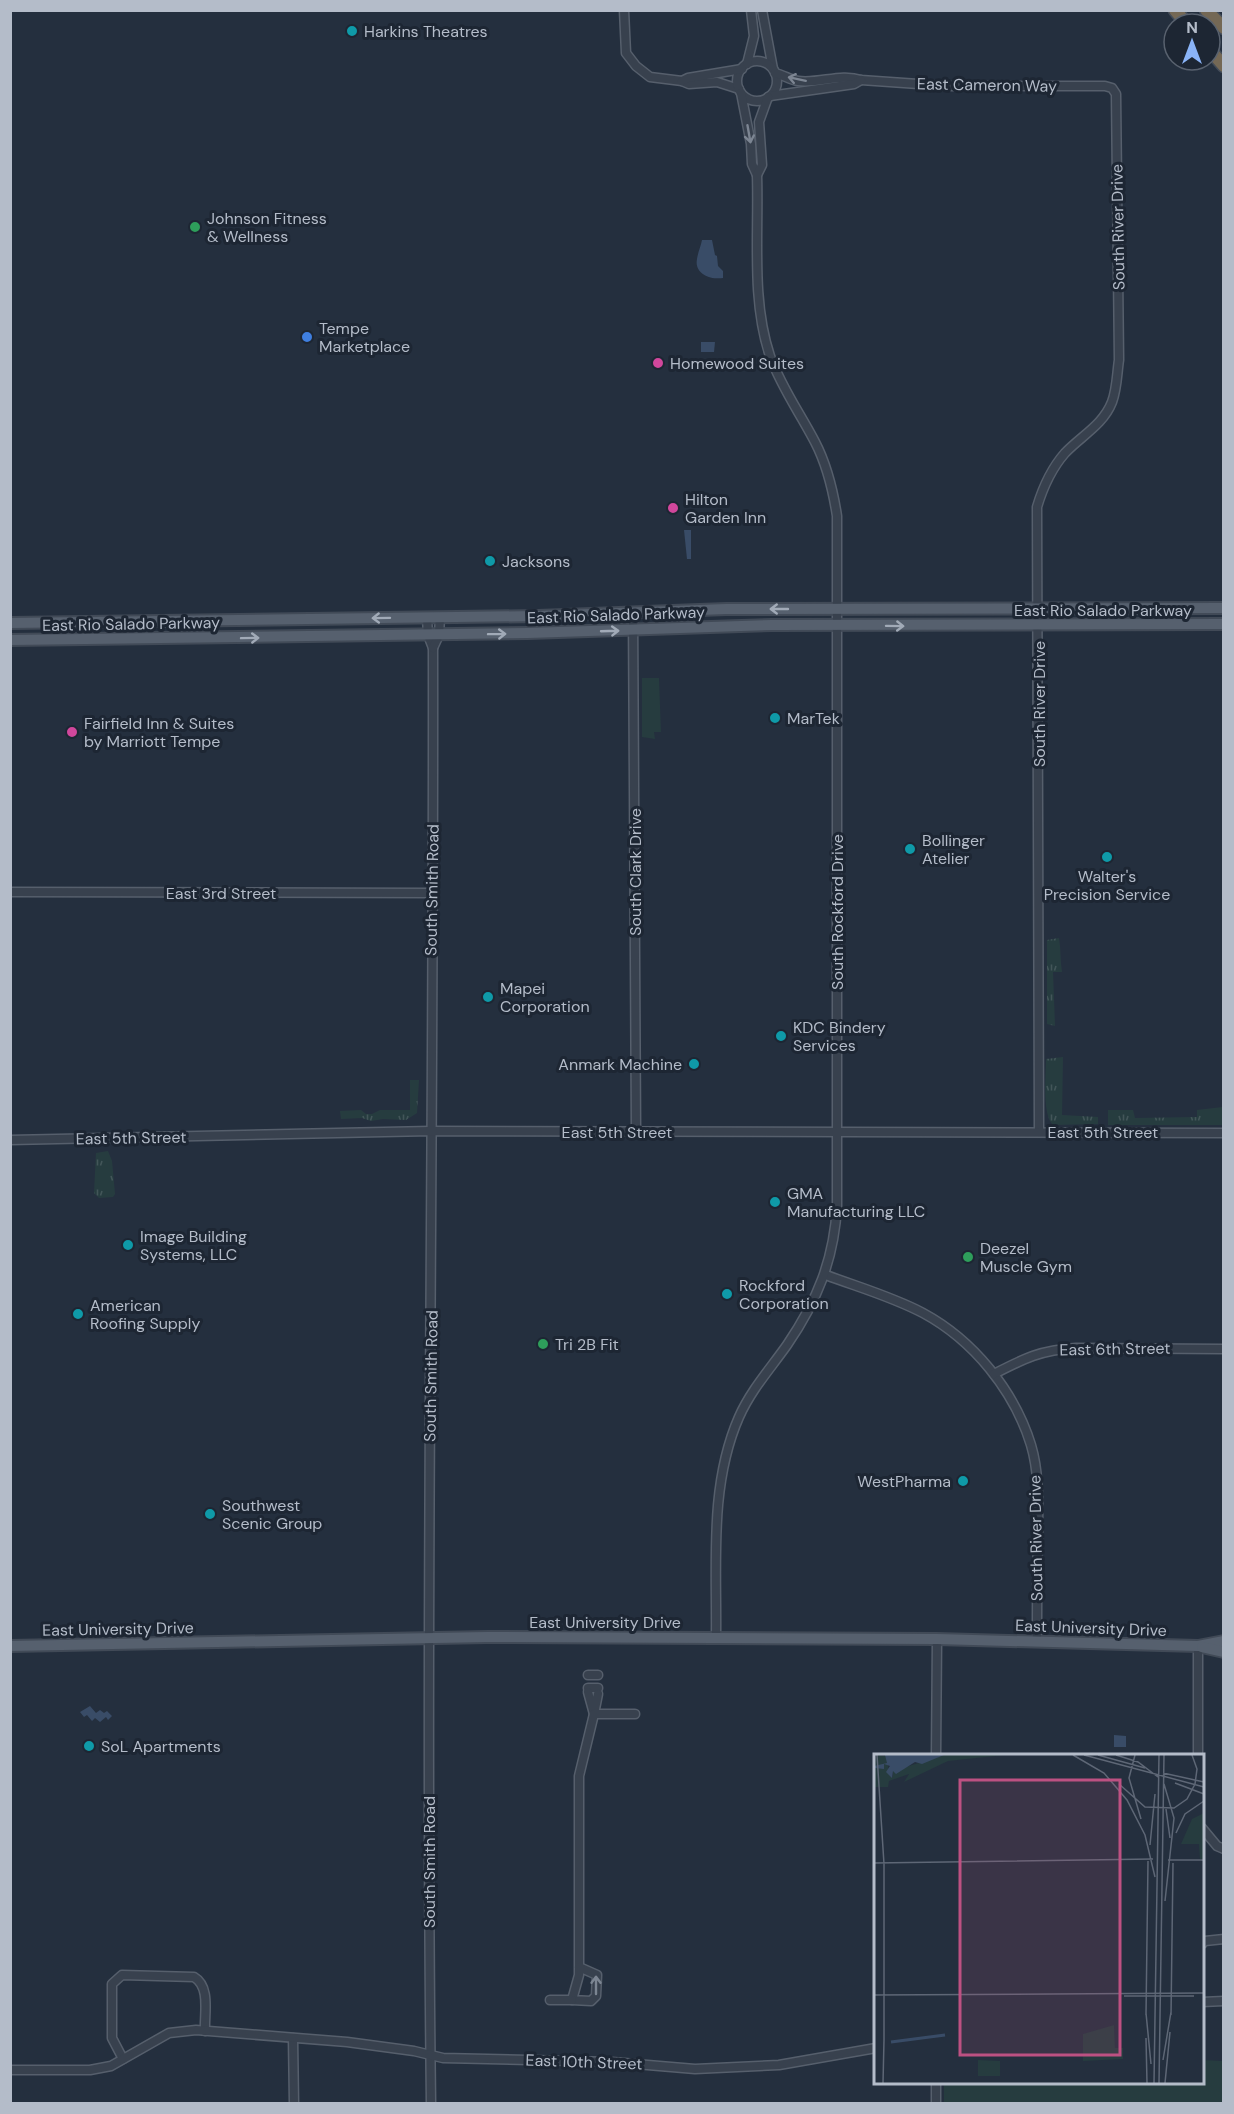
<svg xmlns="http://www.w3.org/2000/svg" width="1234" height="2114" viewBox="0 0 1234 2114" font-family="'DM Sans',sans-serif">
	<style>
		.grass { fill: url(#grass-tufts) }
		.park { fill: #263c3f }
		.water { fill: #394c67 }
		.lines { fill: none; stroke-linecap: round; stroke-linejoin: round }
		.minor-casing { stroke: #565f6c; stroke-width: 11 }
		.major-casing { stroke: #414a57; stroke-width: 14 }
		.highway-casing { stroke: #434c59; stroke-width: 15 }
		.minor { stroke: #38414e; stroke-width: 8 }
		.major { stroke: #56606e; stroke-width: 10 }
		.highway { stroke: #746855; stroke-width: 12 }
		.oneway { stroke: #7c8592 }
		.oneway2 { stroke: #a1aab7 }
		.culture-dot { fill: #0f9aa8; stroke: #1d2633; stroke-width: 2 }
		.leisure-dot { fill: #2e9e5b; stroke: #1d2633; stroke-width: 2 }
		.shop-dot { fill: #3f7fe0; stroke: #1d2633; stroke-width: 2 }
		.hotel-dot { fill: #d1479c; stroke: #1d2633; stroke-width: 2 }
		.labels { text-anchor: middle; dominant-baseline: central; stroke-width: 6; stroke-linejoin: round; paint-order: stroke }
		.poi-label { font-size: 16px; fill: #b4bcc9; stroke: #1d2633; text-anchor: start }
		.street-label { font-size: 16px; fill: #b4bcc9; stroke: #1d2633 }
		.inset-river { fill: none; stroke: #394c67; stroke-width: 3 }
		.inset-road { fill: none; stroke: #5e6776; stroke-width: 1.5 }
		.view { fill: #bd5182; fill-opacity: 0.15; stroke: #bd5182; stroke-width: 3 }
		.inset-edge { fill: none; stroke: #b4bcc9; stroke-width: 3 }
	</style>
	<defs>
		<pattern id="grass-tufts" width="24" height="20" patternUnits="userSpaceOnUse" patternTransform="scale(1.5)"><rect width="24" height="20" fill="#263c3f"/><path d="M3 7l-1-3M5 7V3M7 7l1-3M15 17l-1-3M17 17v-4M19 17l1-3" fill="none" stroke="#435659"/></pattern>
	</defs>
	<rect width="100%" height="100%" fill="#242f3e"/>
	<!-- grass -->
	<g class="grass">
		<path d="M1059,938C1061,949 1060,961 1062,972H1053L1055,1026L1047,1024V940Z"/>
		<path d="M1063,1057L1062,1115L1098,1117V1124L1053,1125C1042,1115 1046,1075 1046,1059Z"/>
		<path d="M410,1080H419L417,1113L406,1120L383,1119L371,1121L362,1118L341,1119L340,1111L361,1110L366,1114H372L380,1110H410Z"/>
		<path d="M1223,1107V1125H1108V1110H1133L1135,1118L1197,1117V1110Z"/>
		<path d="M108,1151L112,1161L115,1194L113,1197L99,1198L94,1193L96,1153Z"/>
	</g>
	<!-- park -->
	<g class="park">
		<path d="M642,678H659L661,732H654L655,739L642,737Z"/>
		<path d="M1203,2060L1223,2061V2103H944V2083L1202,2082Z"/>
	</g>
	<!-- water -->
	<g class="water">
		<path d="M702,240H712L715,255L717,256L718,266L723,271V278C711,280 694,274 697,259C698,252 701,246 702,240Z"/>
		<path d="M701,342H715L714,352H701Z"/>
		<path d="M684,530H691V559H687Z"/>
		<path d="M90,1706L96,1713L100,1710L104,1713L107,1711L112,1716L108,1720L106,1717L100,1722L95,1718L92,1721L87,1715L84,1717L80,1712Z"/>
		<path d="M1114,1735L1126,1736V1747H1114Z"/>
	</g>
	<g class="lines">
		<defs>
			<g id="minor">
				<path d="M624,10L626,53L636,66L650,77L682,81L689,84L717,82L739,89"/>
				<path d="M762,10L773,69"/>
				<circle cx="757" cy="81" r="20"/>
				<path d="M747,64L754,36L751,10"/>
				<path d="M775,73C783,75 791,80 798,81C820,84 840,73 861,80L947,86H1105L1112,88L1116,94L1119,360C1117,373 1117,389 1112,402C1103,425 1081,436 1065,453C1051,469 1043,487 1037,507L1039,1132"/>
				<path d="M682,81L688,78L742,69"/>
				<path d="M741,93L751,144L752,164L757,175"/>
				<path d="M770,96L854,84L861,80"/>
				<path d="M633,613L636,1131"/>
				<path d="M427,618L428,635L433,648C434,1133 425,1618 431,2104"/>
				<path d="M433,648L439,635L440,617"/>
				<path d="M10,892L432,893"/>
				<path d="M10,1140L431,1131L1224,1133"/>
				<path d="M826,1275C858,1287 893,1297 923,1313C973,1340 1014,1390 1031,1445C1040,1475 1038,1509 1038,1540C1037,1573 1037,1607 1037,1640"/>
				<path d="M994,1374C1025,1358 1041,1350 1076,1348L1224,1349"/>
				<path d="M716,1637C717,1564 709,1485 739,1417C751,1390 770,1369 787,1345C817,1301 834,1260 837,1206V516C833,490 827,465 815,442C800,413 781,387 770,356C751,300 759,234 757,175L762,165L759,122L768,97"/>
				<path d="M588,1675H598"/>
				<path d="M588,1688H598"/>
				<path d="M588,1692L594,1714L598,1694"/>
				<path d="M936,1756L937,1639"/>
				<path d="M1198,1756V1646"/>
				<path d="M1202,1828L1217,1846L1224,1849"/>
				<path d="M1202,1944L1205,1941L1224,1939"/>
				<path d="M579,1967L597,1975L596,1996L591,2001L572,2000L579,1975V1776L594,1714H635"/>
				<path d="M550,2000H572"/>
				<path d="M1202,2002L1224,2001"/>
				<path d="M293,2038L294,2104"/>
				<path d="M123,2059L112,2038V1984L122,1975L194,1977C211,1987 204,2014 205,2031"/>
				<path d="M10,2070H90L111,2066L169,2033L196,2030L347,2042L414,2051L443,2058L612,2062L695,2069L779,2065L876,2048"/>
				<path d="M936,2104V2082"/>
			</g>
			<g id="major">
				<path d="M10,623L538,616L726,609L1224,608"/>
				<path d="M10,640L528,633L772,625L1224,624"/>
				<path d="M10,1646L487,1637L937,1639L1198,1646L1224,1641"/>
				<path d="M1202,1647L1224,1652"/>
			</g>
			<g id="highway">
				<path d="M1175,10L1187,24"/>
				<path d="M1206,10L1224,28"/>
				<path d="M1210,50L1224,66"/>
			</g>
		</defs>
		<!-- minor casing -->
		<use href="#minor" class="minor-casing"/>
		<!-- major casing -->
		<use href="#major" class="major-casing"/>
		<!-- highway casing -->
		<use href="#highway" class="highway-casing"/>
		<!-- minor -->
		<use href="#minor" class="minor"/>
		<!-- major -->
		<use href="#major" class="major"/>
		<!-- highway -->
		<use href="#highway" class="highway"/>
	</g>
	<!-- one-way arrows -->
	<defs><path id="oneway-shaft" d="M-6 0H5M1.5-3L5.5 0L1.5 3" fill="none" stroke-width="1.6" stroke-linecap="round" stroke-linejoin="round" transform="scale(1.5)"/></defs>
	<g class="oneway">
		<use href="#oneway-shaft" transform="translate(797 79) rotate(-168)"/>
		<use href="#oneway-shaft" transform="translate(749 134) rotate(80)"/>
		<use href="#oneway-shaft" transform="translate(596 1985) rotate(-90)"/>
	</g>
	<g class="oneway2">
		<use href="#oneway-shaft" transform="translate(779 609) rotate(180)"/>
		<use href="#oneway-shaft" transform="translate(381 618) rotate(179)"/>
		<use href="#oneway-shaft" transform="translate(895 626) rotate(1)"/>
		<use href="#oneway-shaft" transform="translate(610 631) rotate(-2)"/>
		<use href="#oneway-shaft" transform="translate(497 634) rotate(-1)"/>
		<use href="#oneway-shaft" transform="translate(250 638) rotate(-1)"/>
	</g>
	<!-- markers -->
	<g class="culture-dot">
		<circle cx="352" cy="31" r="6"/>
		<circle cx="490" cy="561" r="6"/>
		<circle cx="775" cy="718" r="6"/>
		<circle cx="910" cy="849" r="6"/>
		<circle cx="1107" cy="857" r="6"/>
		<circle cx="488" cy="997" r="6"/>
		<circle cx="781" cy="1036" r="6"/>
		<circle cx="694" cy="1064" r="6"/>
		<circle cx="775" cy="1202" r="6"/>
		<circle cx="128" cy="1245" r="6"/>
		<circle cx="727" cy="1294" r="6"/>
		<circle cx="78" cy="1314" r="6"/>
		<circle cx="963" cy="1481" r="6"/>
		<circle cx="210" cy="1514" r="6"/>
		<circle cx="89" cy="1746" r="6"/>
	</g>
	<g class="leisure-dot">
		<circle cx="195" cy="227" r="6"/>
		<circle cx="968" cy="1257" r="6"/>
		<circle cx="543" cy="1344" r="6"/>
	</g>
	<circle class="shop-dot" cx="307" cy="337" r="6"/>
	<g class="hotel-dot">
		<circle cx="658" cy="363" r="6"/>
		<circle cx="673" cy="508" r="6"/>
		<circle cx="72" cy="732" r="6"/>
	</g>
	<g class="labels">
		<!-- poi labels -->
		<g class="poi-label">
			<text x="364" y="31">Harkins Theatres</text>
			<text x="207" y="218">Johnson Fitness<tspan x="207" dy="18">&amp; Wellness</tspan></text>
			<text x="319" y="328">Tempe<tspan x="319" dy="18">Marketplace</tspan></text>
			<text x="670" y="363">Homewood Suites</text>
			<text x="685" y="499">Hilton<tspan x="685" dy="18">Garden Inn</tspan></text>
			<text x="502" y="561">Jacksons</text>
			<text x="787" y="718">MarTek</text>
			<text x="84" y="723">Fairfield Inn &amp; Suites<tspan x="84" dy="18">by Marriott Tempe</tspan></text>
			<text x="922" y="840">Bollinger<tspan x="922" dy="18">Atelier</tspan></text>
			<text x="1107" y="876" text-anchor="middle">Walter's<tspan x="1107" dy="18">Precision Service</tspan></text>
			<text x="500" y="988">Mapei<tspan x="500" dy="18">Corporation</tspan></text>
			<text x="793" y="1027">KDC Bindery<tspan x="793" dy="18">Services</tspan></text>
			<text x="682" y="1064" text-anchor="end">Anmark Machine</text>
			<text x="787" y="1193">GMA<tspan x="787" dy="18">Manufacturing LLC</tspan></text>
			<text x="140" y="1236">Image Building<tspan x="140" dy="18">Systems, LLC</tspan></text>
			<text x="980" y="1248">Deezel<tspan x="980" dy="18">Muscle Gym</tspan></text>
			<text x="739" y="1285">Rockford<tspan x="739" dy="18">Corporation</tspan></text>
			<text x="90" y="1305">American<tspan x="90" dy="18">Roofing Supply</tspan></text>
			<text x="555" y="1344">Tri 2B Fit</text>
			<text x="951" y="1481" text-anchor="end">WestPharma</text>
			<text x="222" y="1505">Southwest<tspan x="222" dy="18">Scenic Group</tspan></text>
			<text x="101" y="1746">SoL Apartments</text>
		</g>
		<!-- street labels -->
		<g class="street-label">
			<text transform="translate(987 85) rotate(1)">East Cameron Way</text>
			<text transform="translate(1118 227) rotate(-91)">South River Drive</text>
			<text x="1103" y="610">East Rio Salado Parkway</text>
			<text transform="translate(616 615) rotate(-2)">East Rio Salado Parkway</text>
			<text transform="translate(131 624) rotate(-1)">East Rio Salado Parkway</text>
			<text transform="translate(1039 704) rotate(-90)">South River Drive</text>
			<text transform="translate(635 872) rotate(-90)">South Clark Drive</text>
			<text transform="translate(432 890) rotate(-89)">South Smith Road</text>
			<text x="221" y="893">East 3rd Street</text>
			<text transform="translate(837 912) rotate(-90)">South Rockford Drive</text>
			<text x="617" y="1132">East 5th Street</text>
			<text x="1103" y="1132">East 5th Street</text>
			<text transform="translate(131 1138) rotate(-1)">East 5th Street</text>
			<text transform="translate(1115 1349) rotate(-1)">East 6th Street</text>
			<text transform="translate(431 1376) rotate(-89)">South Smith Road</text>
			<text transform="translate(1036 1538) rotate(-91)">South River Drive</text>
			<text x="605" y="1622">East University Drive</text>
			<text transform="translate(1091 1628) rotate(2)">East University Drive</text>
			<text transform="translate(118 1629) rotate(-1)">East University Drive</text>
			<text transform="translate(429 1862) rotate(-90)">South Smith Road</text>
			<text transform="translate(584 2062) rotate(2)">East 10th Street</text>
		</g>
	</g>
	<!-- overview -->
	<g transform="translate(874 1754)">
		<rect width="330" height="330" fill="#242f3e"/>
		<path d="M2,1L13,2L15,19L19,23V17L70,1H131L74,7L30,28L35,20L15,27L14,33H0Z" fill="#263c3f"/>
		<path d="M330,59V105H326L325,90H307L318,65ZM240,271L241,294H249V305L209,307V280ZM104,306L126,307V322H104Z" fill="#263c3f"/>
		<path d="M11,1H70L48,10L41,8L22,20L19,17L18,24L12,18L16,12L10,10V15L1,14L0,22V12L13,9Z" fill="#394c67"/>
		<path class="inset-river" d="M17,288L71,281"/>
		<path class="inset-road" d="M3,1L10,110V286M199,1L230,19L253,46L271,81L281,123M210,1L330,33M224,1L271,14M242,1L264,8L284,23M261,1L255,24L267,65M289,19L330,28M301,29L330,40M245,30L271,53L300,54L313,45L321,30L323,15L318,1M290,30L300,64L291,147M292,55L296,84M302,79L311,60L330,47M276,91L281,40M294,106H330M0,109L279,105M0,241L330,239M250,242H320M272,259L277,310M272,261L274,107M297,261L299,109M272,284L273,329M289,306L297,258M9,329L10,286M280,329L285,1M285,329L290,1M291,329L296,278"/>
		<path class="view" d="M86,26H246V301H86Z"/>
		<rect width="330" height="330" class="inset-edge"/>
	</g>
	<!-- border -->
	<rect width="1234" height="2114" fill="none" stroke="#b4bcc9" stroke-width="24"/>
	<!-- north arrow -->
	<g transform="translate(1192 42)"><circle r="28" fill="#1d2633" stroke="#59626f" stroke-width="1.5"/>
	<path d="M0-4.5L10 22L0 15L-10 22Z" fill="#8ab4f8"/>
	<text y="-9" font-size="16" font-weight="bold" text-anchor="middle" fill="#b4bcc9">N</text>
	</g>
</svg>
